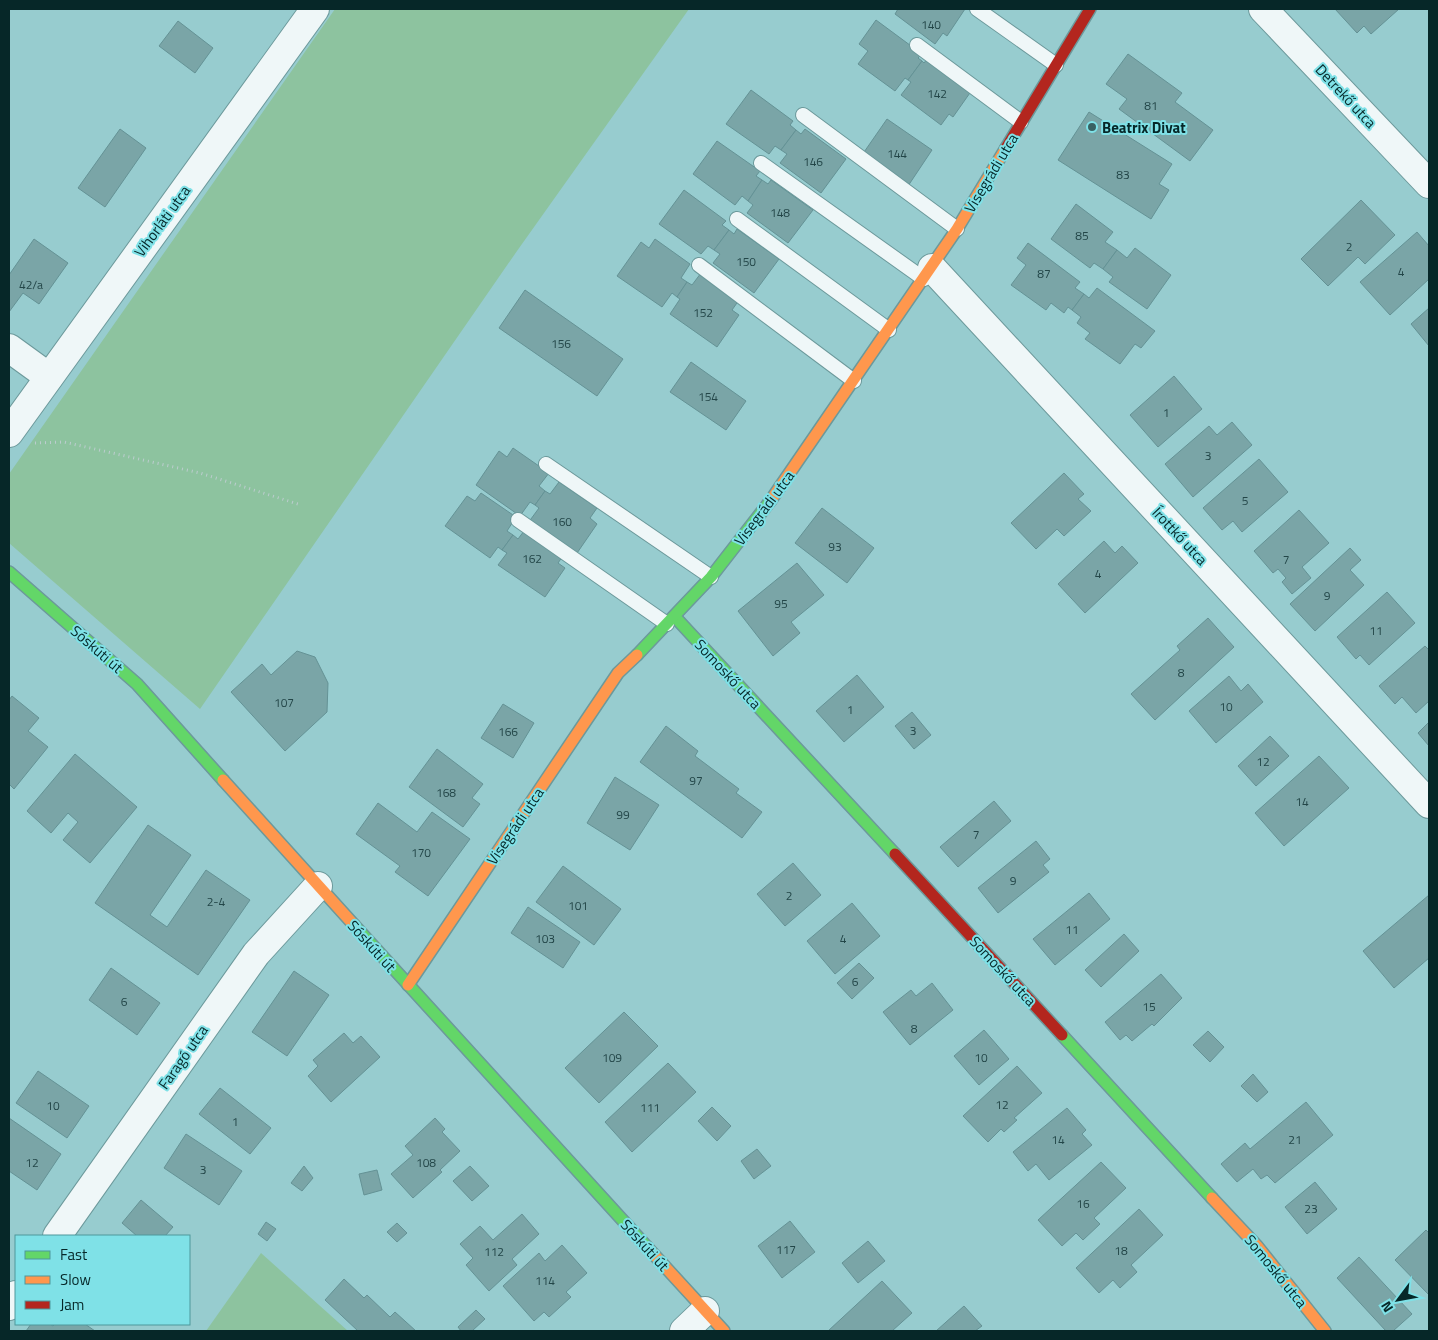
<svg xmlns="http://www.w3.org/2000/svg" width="1438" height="1340" viewBox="0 0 1438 1340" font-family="'Titillium Web',sans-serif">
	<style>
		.green { fill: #8dc39f }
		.building { fill: #7aa5a7; stroke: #649295 }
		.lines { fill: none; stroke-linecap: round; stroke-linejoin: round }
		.lane-casing { stroke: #6c999b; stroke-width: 16 }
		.street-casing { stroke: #6c999b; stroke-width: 30 }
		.fast-casing { stroke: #6c999b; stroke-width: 14 }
		.slow-casing { stroke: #6c999b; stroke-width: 14 }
		.jam-casing { stroke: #6c999b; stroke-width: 14 }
		.path { stroke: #bccdce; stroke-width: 3; stroke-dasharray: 1 4; stroke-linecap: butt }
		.lane { stroke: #eff7f8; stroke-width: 14 }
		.street { stroke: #eff7f8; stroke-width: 28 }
		.fast { stroke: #63d668; stroke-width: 11 }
		.slow { stroke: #ff974d; stroke-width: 11 }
		.jam { stroke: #b3261e; stroke-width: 11 }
		.poi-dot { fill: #396162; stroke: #7fe1e7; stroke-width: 2 }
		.labels { text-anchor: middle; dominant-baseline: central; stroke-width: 4; stroke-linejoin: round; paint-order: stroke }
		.number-label { font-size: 12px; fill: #234648 }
		.street-label { font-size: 15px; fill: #062728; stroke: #7fe1e7 }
		.poi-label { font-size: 15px; font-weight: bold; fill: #062728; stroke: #7fe1e7; text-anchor: start }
	</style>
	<rect width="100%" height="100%" fill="#97cccf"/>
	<!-- green -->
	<g class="green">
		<path d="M335,9H689L517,251L200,709L9,543V474Z"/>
		<path d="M261,1253L348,1331H206Z"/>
	</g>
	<!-- building -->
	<g class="building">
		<path d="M898,9H965L947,36L943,33L935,44L895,14Z"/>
		<path d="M1335,9H1399L1371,34L1364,26L1357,33Z"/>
		<path d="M876,20L922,54L918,58L922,61L908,80L905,78L895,91L858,64L868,51L859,44Z"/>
		<path d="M178,21L213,48L195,73L159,46Z"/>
		<path d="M1128,54L1182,93L1175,102L1213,130L1190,161L1119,109L1127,99L1106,84Z"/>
		<path d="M928,58L972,90L953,117L949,114L941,125L901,95L911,82L908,80L922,61L924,63Z"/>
		<path d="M751,90L793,121L790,125L796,130L781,150L775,146L769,154L726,124Z"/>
		<path d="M1089,112L1172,164L1159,184L1169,190L1151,219L1058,160Z"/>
		<path d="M887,119L932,150L908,186L862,155Z"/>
		<path d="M120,129L146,148L105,207L78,188Z"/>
		<path d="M805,129L846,159L821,193L780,163L787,154L781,150L796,130L801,134Z"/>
		<path d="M717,141L760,171L756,176L762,180L748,201L742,196L735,205L693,174Z"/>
		<path d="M762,180L768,184L771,180L813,210L788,243L747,213L753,205L748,201Z"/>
		<path d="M684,190L726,221L722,225L729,230L714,250L708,246L701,254L659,224Z"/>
		<path d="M1361,200L1395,235L1365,264L1358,257L1328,286L1301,259Z"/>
		<path d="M1076,204L1113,232L1105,242L1117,250L1103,269L1094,263L1090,268L1051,239Z"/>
		<path d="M737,229L779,259L754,293L713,263L720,254L714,250L729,230L734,234Z"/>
		<path d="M1417,232L1429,246V279L1390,315L1360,282Z"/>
		<path d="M34,239L68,263L39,304L23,293L9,312V275Z"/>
		<path d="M655,239L690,264L681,278L687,282L677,297L672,293L662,307L617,276L641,242L649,248Z"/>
		<path d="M1028,243L1080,282L1075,288L1084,294L1072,310L1068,307L1064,313L1051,303L1046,310L1011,285L1026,265L1017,258Z"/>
		<path d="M1135,248L1171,275L1147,309L1109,282L1113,277L1103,269L1117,250L1127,258Z"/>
		<path d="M701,273L739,300L732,310L739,315L717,347L670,314L680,299L677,297L687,282L692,285Z"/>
		<path d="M1097,288L1155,331L1141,348L1135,344L1120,364L1085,339L1090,333L1077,323L1081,317L1072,310L1084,294L1089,298Z"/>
		<path d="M525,290L623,359L597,396L499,328Z"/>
		<path d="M1429,308V346L1411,324Z"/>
		<path d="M691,362L746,401L726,430L670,392Z"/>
		<path d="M1174,376L1202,409L1158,447L1130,415Z"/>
		<path d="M1232,422L1252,445L1193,497L1165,464L1209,426L1217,435Z"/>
		<path d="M513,448L549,473L539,486L545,491L535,505L530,502L520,516L476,485L499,451L507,457Z"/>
		<path d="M1259,459L1288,492L1242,532L1233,521L1222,530L1203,508Z"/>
		<path d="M1064,473L1084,494L1078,499L1091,511L1064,536L1057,529L1036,549L1011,523Z"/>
		<path d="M559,482L597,508L590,518L597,524L575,556L528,523L539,508L535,505L545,491L550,494Z"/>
		<path d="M481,493L516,517L507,531L513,535L502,550L498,547L490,558L445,526L467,496L475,501Z"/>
		<path d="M822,508L874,548L847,583L795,543Z"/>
		<path d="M1299,510L1329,543L1302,567L1311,578L1292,594L1282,582L1286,578L1278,569L1273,573L1254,551Z"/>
		<path d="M527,527L565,553L558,563L565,568L545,597L498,565L507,553L502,550L513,535L518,539Z"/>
		<path d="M1104,541L1115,553L1122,546L1138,563L1085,613L1058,584Z"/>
		<path d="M1350,548L1361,560L1350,570L1364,585L1315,631L1290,604Z"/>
		<path d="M797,563L824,595L791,622L800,633L773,656L738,611Z"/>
		<path d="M1387,592L1415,623L1369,665L1360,655L1356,659L1337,637Z"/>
		<path d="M1208,618L1234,647L1155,720L1131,694L1180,650L1177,646Z"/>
		<path d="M1425,646L1429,650V701L1416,713L1402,697L1395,704L1379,686Z"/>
		<path d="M297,651L315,657L328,683L327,712L285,751L231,692L262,664L271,675Z"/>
		<path d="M857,675L884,707L844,742L816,711Z"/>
		<path d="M1229,676L1241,691L1248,684L1263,702L1216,743L1189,711Z"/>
		<path d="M12,696L39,718L28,731L48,747L14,789L9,784V700Z"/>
		<path d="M503,704L534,723L513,758L481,738Z"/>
		<path d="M912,712L931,735L914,749L895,726Z"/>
		<path d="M1429,722V746L1418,733Z"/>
		<path d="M666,726L698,751L695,756L739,789L736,793L762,812L742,838L640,762Z"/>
		<path d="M1270,736L1289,756L1256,786L1238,766Z"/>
		<path d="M437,749L483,784L472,798L480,804L463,827L409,787Z"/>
		<path d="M75,754L137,807L90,863L63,840L78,822L68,813L51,833L27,811Z"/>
		<path d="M1319,756L1349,788L1284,846L1255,813Z"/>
		<path d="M615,777L659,805L630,850L587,823Z"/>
		<path d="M994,801L1011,821L958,867L940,847Z"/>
		<path d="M378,803L417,832L432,812L470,839L428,896L395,872L400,866L356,834Z"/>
		<path d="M148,825L191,855L150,915L167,927L206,870L250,900L198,975L95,903Z"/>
		<path d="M1036,841L1050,859L1043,865L1049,872L998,913L978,888Z"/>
		<path d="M793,863L821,895L785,926L757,894Z"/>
		<path d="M563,866L621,909L594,945L536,902Z"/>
		<path d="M1089,893L1110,919L1055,965L1033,939Z"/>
		<path d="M1429,895V958L1394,988L1363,951Z"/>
		<path d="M852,903L880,936L835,974L807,941Z"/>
		<path d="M528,907L580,942L563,968L511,933Z"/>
		<path d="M1124,934L1139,951L1101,987L1085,970Z"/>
		<path d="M859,963L874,978L852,999L837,983Z"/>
		<path d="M111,968L160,1003L137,1035L89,1000Z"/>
		<path d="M294,971L329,995L287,1056L252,1032Z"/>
		<path d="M1161,974L1182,998L1154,1026L1152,1024L1132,1041L1126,1035L1120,1040L1105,1022Z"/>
		<path d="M932,983L953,1010L910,1045L883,1012L911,990L916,996Z"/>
		<path d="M624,1012L658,1046L599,1103L565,1068Z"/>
		<path d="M984,1030L1009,1059L979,1085L954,1056Z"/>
		<path d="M1208,1031L1224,1047L1210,1062L1193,1045Z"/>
		<path d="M344,1033L353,1043L361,1036L380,1057L331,1102L308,1076L318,1066L313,1060Z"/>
		<path d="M668,1063L696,1092L632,1152L605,1122Z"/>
		<path d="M1017,1066L1042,1093L1014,1118L1017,1120L1004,1132L1001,1129L988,1142L963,1116Z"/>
		<path d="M38,1071L89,1106L67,1138L16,1103Z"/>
		<path d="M1253,1074L1268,1092L1257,1102L1241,1086Z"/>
		<path d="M220,1088L271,1128L250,1154L199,1114Z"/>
		<path d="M1306,1102L1333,1135L1275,1183L1267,1175L1261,1179L1253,1169L1237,1182L1221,1164L1245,1143L1250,1149Z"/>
		<path d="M712,1107L731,1126L717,1141L698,1121Z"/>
		<path d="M1067,1108L1086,1130L1082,1134L1092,1145L1049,1180L1036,1164L1028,1171L1013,1152Z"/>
		<path d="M9,1118L61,1154L37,1190L9,1171Z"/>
		<path d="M435,1118L445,1129L442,1132L460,1151L440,1170L442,1172L413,1198L391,1174L413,1155L405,1146Z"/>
		<path d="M186,1134L242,1171L219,1205L164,1168Z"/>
		<path d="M757,1149L771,1166L754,1179L741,1161Z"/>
		<path d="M1101,1162L1126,1188L1094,1218L1100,1224L1083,1240L1076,1233L1062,1246L1038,1220Z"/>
		<path d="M304,1166L313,1178L302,1191L291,1183Z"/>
		<path d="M470,1166L489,1186L472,1201L453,1181Z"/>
		<path d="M377,1170L382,1190L364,1195L359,1174Z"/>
		<path d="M1315,1182L1337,1209L1307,1234L1285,1207Z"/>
		<path d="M141,1200L173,1227L165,1236H137L122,1223Z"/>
		<path d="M1139,1209L1163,1235L1131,1265L1137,1272L1120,1288L1113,1280L1099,1293L1076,1268Z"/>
		<path d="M522,1214L539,1234L512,1259L517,1265L489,1291L466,1265L473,1258L460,1244L480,1226L493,1240Z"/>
		<path d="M790,1221L815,1252L782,1278L758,1246Z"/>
		<path d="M266,1222L276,1229L267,1241L258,1234Z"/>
		<path d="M397,1223L407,1233L397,1242L387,1232Z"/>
		<path d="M1426,1230L1429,1233V1295L1395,1260Z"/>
		<path d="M868,1241L885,1261L858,1283L842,1263Z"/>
		<path d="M562,1245L587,1273L566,1292L571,1297L549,1317L544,1312L534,1321L503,1286L539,1253L545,1261Z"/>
		<path d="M1359,1257L1412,1314L1393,1331H1386L1337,1278Z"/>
		<path d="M344,1279L364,1298L367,1295L390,1317L395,1312L416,1331H358L325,1300Z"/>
		<path d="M882,1281L912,1313L892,1331H828Z"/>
		<path d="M964,1306L982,1326L975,1331H936Z"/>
		<path d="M476,1310L485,1319L472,1331H461L458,1327Z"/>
		<path d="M31,1324H50L53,1326L55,1324H85L95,1331H26Z"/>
	</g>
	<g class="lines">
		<defs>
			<g id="lane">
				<path d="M977,9L1056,65"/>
				<path d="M917,45L1021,122"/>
				<path d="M803,115L957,229"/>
				<path d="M761,163L924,279"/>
				<path d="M737,219L889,330"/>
				<path d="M699,265L854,381"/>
				<path d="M546,464L711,577"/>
				<path d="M518,520L667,624"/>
			</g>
			<g id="street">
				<path d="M1263,9L1429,184"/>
				<path d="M932,268L1429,804"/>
				<path d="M9,348L49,377"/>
				<path d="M9,433L315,9"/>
				<path d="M57,1236L256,954L318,886"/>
				<path d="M9,1306L16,1295"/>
				<path d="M684,1331L705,1311"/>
			</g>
			<g id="fast">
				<path d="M9,572L137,684L223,780"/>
				<path d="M675,617L895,854"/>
				<path d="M637,655L711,577L771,500"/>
				<path d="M354,925L647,1247"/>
				<path d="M1062,1035L1212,1198"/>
			</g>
			<g id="slow">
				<path d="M771,500L957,229L1006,148"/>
				<path d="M223,780L354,925"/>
				<path d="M408,985L618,673L637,655"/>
				<path d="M1212,1198L1257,1246L1325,1331"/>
				<path d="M647,1247L724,1331"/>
			</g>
			<g id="jam">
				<path d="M1006,148L1090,9"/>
				<path d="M895,854L1062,1035"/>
			</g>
		</defs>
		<!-- lane casing -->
		<use href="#lane" class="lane-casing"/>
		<!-- street casing -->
		<use href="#street" class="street-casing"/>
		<!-- fast casing -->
		<use href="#fast" class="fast-casing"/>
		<!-- slow casing -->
		<use href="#slow" class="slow-casing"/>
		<!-- jam casing -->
		<use href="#jam" class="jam-casing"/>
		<!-- path -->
		<path class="path" d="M35,443L64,442L200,473L301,505"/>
		<!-- lane -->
		<use href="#lane" class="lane"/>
		<!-- street -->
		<use href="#street" class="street"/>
		<!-- fast -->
		<use href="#fast" class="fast"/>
		<!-- slow -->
		<use href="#slow" class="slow"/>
		<!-- jam -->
		<use href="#jam" class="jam"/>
	</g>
	<!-- markers -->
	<circle class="poi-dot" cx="1092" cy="127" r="5"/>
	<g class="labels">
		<!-- number labels -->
		<g class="number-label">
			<text x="931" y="24">140</text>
			<text x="937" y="93">142</text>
			<text x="1151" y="105">81</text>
			<text x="897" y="153">144</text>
			<text x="813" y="161">146</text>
			<text x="1123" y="174">83</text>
			<text x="780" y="212">148</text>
			<text x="1082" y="235">85</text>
			<text x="1349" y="246">2</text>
			<text x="746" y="261">150</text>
			<text x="1401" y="271">4</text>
			<text x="1044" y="273">87</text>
			<text x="31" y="284">42/a</text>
			<text x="703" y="312">152</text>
			<text x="561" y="343">156</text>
			<text x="708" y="396">154</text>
			<text x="1166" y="412">1</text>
			<text x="1208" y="455">3</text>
			<text x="1245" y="500">5</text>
			<text x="562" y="521">160</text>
			<text x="835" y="546">93</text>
			<text x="532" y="558">162</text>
			<text x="1286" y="559">7</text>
			<text x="1098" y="573">4</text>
			<text x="1327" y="595">9</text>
			<text x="781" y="603">95</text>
			<text x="1376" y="630">11</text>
			<text x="1181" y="672">8</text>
			<text x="284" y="702">107</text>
			<text x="1226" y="706">10</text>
			<text x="850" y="709">1</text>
			<text x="913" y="730">3</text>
			<text x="508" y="731">166</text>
			<text x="1263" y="761">12</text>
			<text x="696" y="780">97</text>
			<text x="446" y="792">168</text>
			<text x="1302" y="801">14</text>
			<text x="623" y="814">99</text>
			<text x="976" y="834">7</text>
			<text x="421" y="852">170</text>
			<text x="1013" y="880">9</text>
			<text x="789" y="895">2</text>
			<text x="216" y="901">2-4</text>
			<text x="578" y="905">101</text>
			<text x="1072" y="929">11</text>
			<text x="545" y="938">103</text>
			<text x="843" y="938">4</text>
			<text x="855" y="981">6</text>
			<text x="124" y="1001">6</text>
			<text x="1149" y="1006">15</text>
			<text x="914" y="1028">8</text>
			<text x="612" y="1057">109</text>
			<text x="981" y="1057">10</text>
			<text x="1002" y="1104">12</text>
			<text x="53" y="1105">10</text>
			<text x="650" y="1107">111</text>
			<text x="235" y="1121">1</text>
			<text x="1058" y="1139">14</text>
			<text x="1295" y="1139">21</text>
			<text x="32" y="1162">12</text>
			<text x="426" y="1162">108</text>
			<text x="203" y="1169">3</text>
			<text x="1083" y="1203">16</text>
			<text x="1311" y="1208">23</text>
			<text x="786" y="1249">117</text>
			<text x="1121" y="1250">18</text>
			<text x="494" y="1251">112</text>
			<text x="545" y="1280">114</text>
		</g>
		<!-- street labels -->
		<g class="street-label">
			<text transform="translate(1346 96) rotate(47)">Detrekő utca</text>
			<text transform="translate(991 173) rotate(-59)">Visegrádi utca</text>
			<text transform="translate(162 221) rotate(-54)">Vihorláti utca</text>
			<text transform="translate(764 508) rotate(-53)">Visegrádi utca</text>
			<text transform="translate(1180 536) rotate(47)">Írottkő utca</text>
			<text transform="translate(97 649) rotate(41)">Sóskúti út</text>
			<text transform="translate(728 674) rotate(47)">Somoskő utca</text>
			<text transform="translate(515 826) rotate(-56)">Visegrádi utca</text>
			<text transform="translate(372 946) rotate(48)">Sóskúti út</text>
			<text transform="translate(1003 971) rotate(47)">Somoskő utca</text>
			<text transform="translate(183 1057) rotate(-55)">Faragó utca</text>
			<text transform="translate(645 1245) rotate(48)">Sóskúti út</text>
			<text transform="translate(1276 1271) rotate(51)">Somoskő utca</text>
		</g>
		<!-- poi labels -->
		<g class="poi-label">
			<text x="1102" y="127">Beatrix Divat</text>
		</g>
	</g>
	<!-- border -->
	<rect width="1438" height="1340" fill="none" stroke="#062728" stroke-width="20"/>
	<!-- legend -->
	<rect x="15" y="1235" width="175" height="90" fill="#7fe1e7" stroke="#4f979b"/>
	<rect x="25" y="1251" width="25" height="8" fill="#63d668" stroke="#4f979b"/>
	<text x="60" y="1260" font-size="15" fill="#062728">Fast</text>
	<rect x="25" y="1276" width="25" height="8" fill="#ff974d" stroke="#4f979b"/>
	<text x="60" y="1285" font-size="15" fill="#062728">Slow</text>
	<rect x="25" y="1301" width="25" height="8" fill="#b3261e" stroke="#4f979b"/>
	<text x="60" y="1310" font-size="15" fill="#062728">Jam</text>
	<!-- north arrow -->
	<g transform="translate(1398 1300) rotate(238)" stroke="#7fe1e7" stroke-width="4" paint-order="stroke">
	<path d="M0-4L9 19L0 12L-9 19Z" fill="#062728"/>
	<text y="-8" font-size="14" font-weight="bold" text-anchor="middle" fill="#062728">N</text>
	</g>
</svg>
